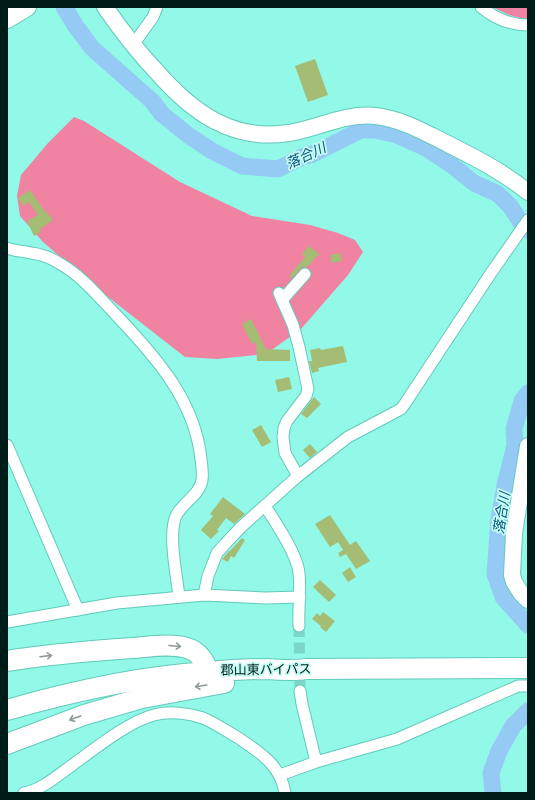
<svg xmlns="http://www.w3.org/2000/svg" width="535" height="800" viewBox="0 0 535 800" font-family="'Sofia Sans Condensed','Noto Sans JP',sans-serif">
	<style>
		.forest { fill: #f083a1 }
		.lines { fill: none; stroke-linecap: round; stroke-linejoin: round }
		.river { stroke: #95caf5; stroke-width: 17 }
		.building { fill: #a5bc74 }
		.street-tunnel { stroke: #7cd7c9; stroke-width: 11; stroke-dasharray: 11 5.5; stroke-linecap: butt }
		.street-casing { stroke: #63cabb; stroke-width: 13 }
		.secondary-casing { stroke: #63cabb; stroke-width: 18 }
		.primary-casing { stroke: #63cabb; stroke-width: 20 }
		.highway-casing { stroke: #63cabb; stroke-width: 22 }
		.street { stroke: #fff; stroke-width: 11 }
		.secondary { stroke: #fff; stroke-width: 16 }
		.primary { stroke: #fff; stroke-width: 18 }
		.highway { stroke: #fff; stroke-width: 20 }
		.oneway { stroke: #8c9997 }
		.labels { text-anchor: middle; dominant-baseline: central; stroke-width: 3.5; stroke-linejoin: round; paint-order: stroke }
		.street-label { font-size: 13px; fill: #001c18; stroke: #c4fdf3 }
		.water-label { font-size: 14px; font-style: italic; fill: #06527f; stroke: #c4fdf3 }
	</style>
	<rect width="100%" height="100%" fill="#92f8e8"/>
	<!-- forest -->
	<g class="forest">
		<path d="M492,7H528V20L509,15Z"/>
		<path d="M74,117L84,121L180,182L252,216L310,225L338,233L355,240L363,252L348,275L301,329L266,354L217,359L185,357L94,286L43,242L20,216L17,196L21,175L48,143Z"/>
	</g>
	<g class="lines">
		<!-- river -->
		<g class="river">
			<path d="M64,7L75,25L92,48L152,101L162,114L188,135L212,151L242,166L278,169L302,157L313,154L361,130H375L397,135L426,148L453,166L474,183L498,194L510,206L522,224L528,230"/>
			<path d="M528,393L522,401L514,429L515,445L506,481L499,519L495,574L503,597L528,625"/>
			<path d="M493,793L491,773L499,751L513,726L528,711"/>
		</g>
	</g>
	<!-- building -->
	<g class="building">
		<path d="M315,59L328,95L308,102L295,66Z"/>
		<path d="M30,190L46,213L47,212L53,220L40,229L41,232L34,236L27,221L38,215L29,202L23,206L18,198Z"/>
		<path d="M309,246L319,254L307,267H303L300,269L292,278L289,276L305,257L302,254Z"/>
		<path d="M340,253L342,261L332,263L330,255Z"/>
		<path d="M251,319L266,349L290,350V361H257L256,342L252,344L242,324Z"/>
		<path d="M343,346L347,362L318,368L319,371L312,373L309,361H312L310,350L320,348L321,350Z"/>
		<path d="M289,377L292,389L278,392L275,380Z"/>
		<path d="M314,397L321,404L307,418L301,414Z"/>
		<path d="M261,425L271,442L262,447L252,430Z"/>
		<path d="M310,444L317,452L310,458L303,450Z"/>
		<path d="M223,497L245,514L234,524L226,518L217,530L219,531L211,539L201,530L213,516L210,514Z"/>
		<path d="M330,515L350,545L356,541L370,561L356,569L346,554L340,557L338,553L343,550L338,542L330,547L315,524Z"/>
		<path d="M242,538L245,540L234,558L231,556L228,562L222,559L229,551H230Z"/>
		<path d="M350,567L356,577L348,582L342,573Z"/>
		<path d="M320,580L336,595L329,602L313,587Z"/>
		<path d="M323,612L335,621L326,632L320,627L321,626L312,619L317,613L320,616Z"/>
	</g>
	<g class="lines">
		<!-- street-tunnel -->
		<path class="street-tunnel" d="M299,626L300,691"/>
		<defs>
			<g id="street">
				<path d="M481,7C494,18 511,25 528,25"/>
				<path d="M133,45L153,17L157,7"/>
				<path d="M7,248C14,251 23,251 31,253C40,254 51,258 59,263C82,276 99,297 117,316C156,357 195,401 201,459C202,466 203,473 202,480C200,494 184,502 177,514C167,531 177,577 179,597"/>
				<path d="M279,293L293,325L299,347L308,389L306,396L287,421L284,428L283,437L285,453L298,476"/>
				<path d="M282,300L305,274"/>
				<path d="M7,445L78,610"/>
				<path d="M265,506C276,523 297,554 299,573C301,591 298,609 299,626"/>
				<path d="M204,595L208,576L217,553L225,544L241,527L298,476L348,437L401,409L404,405L491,273L528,220"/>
				<path d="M7,622L117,603L204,595L265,598L300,597"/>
				<path d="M300,691L302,704L316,762"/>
				<path d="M280,775L316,762L397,739L518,686H528"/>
				<path d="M24,793C41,790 57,776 71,766C93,750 129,721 154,715C169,711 188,713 203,718C215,723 228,732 240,739C261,753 281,766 285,793"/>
			</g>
			<g id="secondary">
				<path d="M105,7C121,30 137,51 156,71C192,112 232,142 289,133C318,128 345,113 375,116C402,119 424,132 448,144C476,158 503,172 528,192"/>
				<path d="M528,446L514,533L512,575L514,582L521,593L528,600"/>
			</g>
			<path id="primary" d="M7,19L27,7"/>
			<g id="highway">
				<path d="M7,661C48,654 90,651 132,648C149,647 170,643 187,648C198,651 205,661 208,672"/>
				<path d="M7,710C73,691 140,676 209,672C228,670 248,669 267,669C280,670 293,671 306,669L528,668"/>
				<path d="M7,744L84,715L142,698L224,683"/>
			</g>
		</defs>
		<!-- street casing -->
		<use href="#street" class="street-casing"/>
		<!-- secondary casing -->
		<use href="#secondary" class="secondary-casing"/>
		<!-- primary casing -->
		<use href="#primary" class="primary-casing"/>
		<!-- highway casing -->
		<use href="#highway" class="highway-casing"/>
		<!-- street -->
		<use href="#street" class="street"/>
		<!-- secondary -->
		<use href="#secondary" class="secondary"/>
		<!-- primary -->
		<use href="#primary" class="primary"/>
		<!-- highway -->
		<use href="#highway" class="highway"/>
	</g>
	<!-- one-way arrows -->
	<defs><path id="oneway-shaft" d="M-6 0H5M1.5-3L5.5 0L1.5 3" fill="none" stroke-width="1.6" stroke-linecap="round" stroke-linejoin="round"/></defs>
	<g class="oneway">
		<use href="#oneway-shaft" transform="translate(175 646) rotate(5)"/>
		<use href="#oneway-shaft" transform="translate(46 656) rotate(-7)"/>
		<use href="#oneway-shaft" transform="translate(201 686) rotate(171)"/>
		<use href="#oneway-shaft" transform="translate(75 718) rotate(160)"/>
	</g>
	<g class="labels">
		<!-- street labels -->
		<g class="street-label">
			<text transform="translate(266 670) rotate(-1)">郡山東バイパス</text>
		</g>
		<!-- water labels -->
		<g class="water-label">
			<text transform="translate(306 156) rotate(-25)">落合川</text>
			<text transform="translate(502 513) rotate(-81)">落合川</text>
		</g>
	</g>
	<!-- border -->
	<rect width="535" height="800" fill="none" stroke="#001c18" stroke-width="16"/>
</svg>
